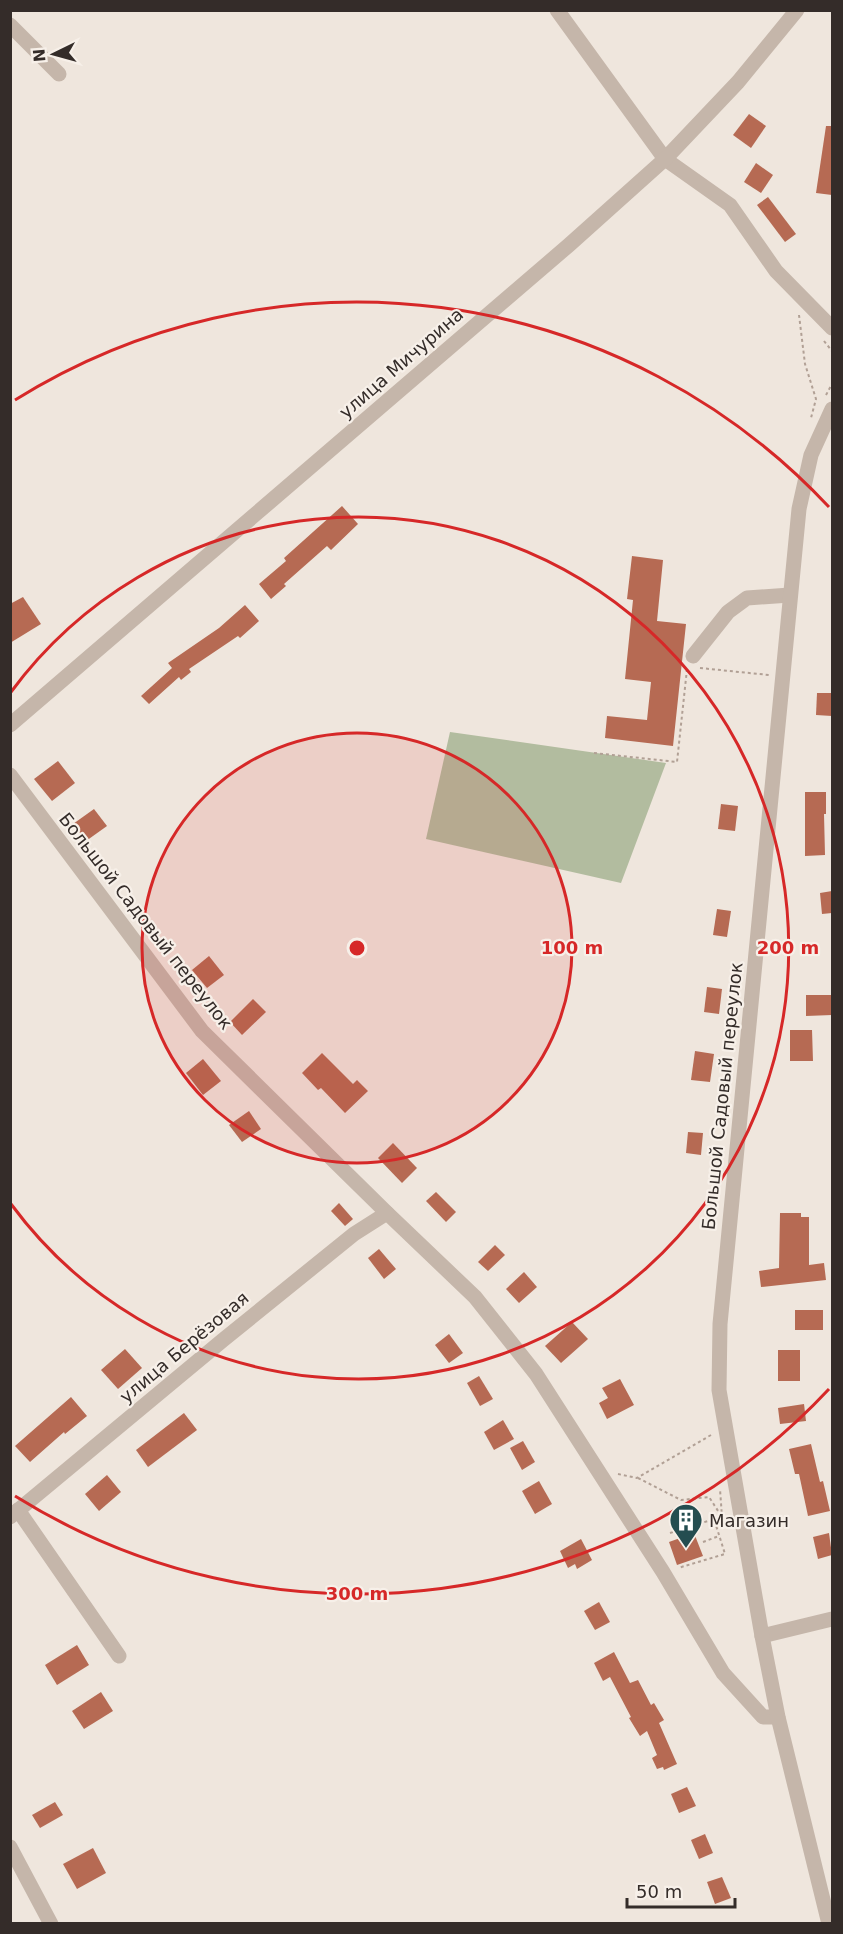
<svg xmlns="http://www.w3.org/2000/svg" width="843" height="1934" viewBox="0 0 843 1934" font-family="'DejaVu Sans',sans-serif">
	<style>
		.green { fill: #b2bc9f }
		.building { fill: #b66a53 }
		.lines { fill: none; stroke-linecap: round; stroke-linejoin: round }
		.path { stroke: #b1a095; stroke-width: 2; stroke-dasharray: 3 3; stroke-linecap: butt }
		.minor { stroke: #c5b6aa; stroke-width: 15 }
		.ring { fill: none; stroke: #d62828; stroke-width: 3 }
		.labels { text-anchor: middle; dominant-baseline: central; stroke-width: 4.5; stroke-linejoin: round; paint-order: stroke }
		.street-label { font-size: 18px; fill: #342c29; stroke: #f7f0e9 }
		.poi-label { font-size: 18px; fill: #342c29; stroke: #f7f0e9; text-anchor: start }
		.centre { fill: #d62828; stroke: #f7f0e9; stroke-width: 3 }
		.ring-label { font-size: 18px; text-anchor: middle; font-weight: bold; fill: #d62828; stroke: #f7f0e9; stroke-width: 4.5; stroke-linejoin: round; paint-order: stroke }
	</style>
	<rect width="100%" height="100%" fill="#efe6dd"/>
	<!-- green -->
	<path class="green" d="M450,732L666,763L621,883L426,839Z"/>
	<!-- building -->
	<g class="building">
		<path d="M749,114L766,126L751,148L733,135Z"/>
		<path d="M826,126H832V195L816,193Z"/>
		<path d="M756,163L773,175L761,193L744,182Z"/>
		<path d="M768,197L796,234L785,242L757,205Z"/>
		<path d="M342,506L358,524L331,550L327,546L284,584L286,586L271,599L259,584L286,561L284,558Z"/>
		<path d="M632,556L663,560L657,621L686,624L673,746L605,738L607,716L647,720L651,682L625,679L633,600L627,599Z"/>
		<path d="M23,597L41,624L10,643V604Z"/>
		<path d="M245,605L259,621L240,638L238,636L189,669L191,672L181,680L179,677L149,704L141,696L172,668L168,663L219,628Z"/>
		<path d="M817,693H832V716L816,715Z"/>
		<path d="M58,761L75,783L52,801L34,779Z"/>
		<path d="M805,792H826V814H824L825,855L805,856Z"/>
		<path d="M721,804L738,806L735,831L718,829Z"/>
		<path d="M94,809L107,826L86,841L73,824Z"/>
		<path d="M832,891V913L822,914L820,893Z"/>
		<path d="M717,909L731,911L727,937L713,935Z"/>
		<path d="M209,956L224,975L207,988L192,970Z"/>
		<path d="M707,987L722,989L719,1014L704,1012Z"/>
		<path d="M806,995H832V1015L806,1016Z"/>
		<path d="M253,999L266,1012L242,1035L230,1022Z"/>
		<path d="M790,1030H812L813,1061H790Z"/>
		<path d="M695,1051L714,1054L710,1082L691,1080Z"/>
		<path d="M322,1053L353,1084L357,1080L368,1091L345,1113L321,1088L318,1090L302,1073Z"/>
		<path d="M203,1059L221,1081L203,1095L186,1073Z"/>
		<path d="M249,1111L261,1129L242,1142L229,1125Z"/>
		<path d="M688,1132L703,1133L701,1155L686,1153Z"/>
		<path d="M393,1143L417,1168L402,1183L378,1158Z"/>
		<path d="M436,1192L456,1212L446,1222L426,1201Z"/>
		<path d="M339,1203L353,1219L345,1226L331,1211Z"/>
		<path d="M780,1213H801V1217H809V1265L824,1263L826,1280L761,1287L759,1271L779,1268Z"/>
		<path d="M495,1245L505,1255L488,1271L478,1262Z"/>
		<path d="M379,1249L396,1269L384,1279L368,1258Z"/>
		<path d="M524,1272L537,1287L519,1303L506,1289Z"/>
		<rect x="795" y="1310" width="28" height="20"/>
		<path d="M572,1322L588,1339L561,1363L545,1346Z"/>
		<path d="M449,1334L463,1353L449,1363L435,1345Z"/>
		<path d="M125,1349L142,1368L118,1389L101,1370Z"/>
		<rect x="778" y="1350" width="22" height="31"/>
		<path d="M479,1376L493,1399L480,1406L467,1383Z"/>
		<path d="M620,1379L634,1405L607,1419L599,1403L608,1398L602,1388Z"/>
		<path d="M71,1397L87,1416L65,1434L64,1432L30,1462L15,1446Z"/>
		<path d="M804,1404L806,1421L780,1424L778,1408Z"/>
		<path d="M184,1413L197,1430L148,1467L136,1450Z"/>
		<path d="M503,1420L514,1439L494,1450L484,1432Z"/>
		<path d="M523,1441L535,1462L522,1470L510,1448Z"/>
		<path d="M811,1444L820,1482L823,1481L830,1511L808,1516L799,1474H795L789,1449Z"/>
		<path d="M107,1475L121,1492L99,1511L85,1494Z"/>
		<path d="M539,1481L552,1504L535,1514L522,1491Z"/>
		<path d="M694,1533L703,1556L677,1565L669,1542Z"/>
		<path d="M829,1533L832,1555L818,1559L813,1537Z"/>
		<path d="M581,1539L592,1560L577,1569L575,1564L568,1568L560,1551Z"/>
		<path d="M599,1602L610,1622L595,1630L584,1611Z"/>
		<path d="M77,1645L89,1665L57,1685L45,1665Z"/>
		<path d="M614,1652L630,1683L638,1680L651,1705L654,1703L664,1720L659,1723L677,1764L664,1770L663,1767L657,1769L652,1758L657,1755L647,1731L640,1736L629,1718L631,1717L610,1677L603,1681L594,1663Z"/>
		<path d="M101,1692L113,1711L84,1729L72,1711Z"/>
		<path d="M687,1787L696,1806L679,1813L671,1794Z"/>
		<path d="M55,1802L63,1815L40,1828L32,1815Z"/>
		<path d="M705,1834L713,1853L699,1859L691,1840Z"/>
		<path d="M93,1848L106,1873L77,1889L63,1864Z"/>
		<path d="M722,1877L731,1898L715,1904L707,1882Z"/>
	</g>
	<g class="lines">
		<!-- path -->
		<g class="path">
			<path d="M799,315L805,364L816,399L811,418"/>
			<path d="M824,341L832,351"/>
			<path d="M826,395L832,384"/>
			<path d="M700,668L769,675"/>
			<path d="M594,753L677,762L687,669"/>
			<path d="M618,1474L637,1478L711,1435"/>
			<path d="M638,1478L681,1500L709,1497L722,1517"/>
			<path d="M715,1519L722,1517L720,1489"/>
			<path d="M670,1533L714,1519L725,1554L678,1568"/>
			<path d="M703,1542L719,1536"/>
		</g>
		<!-- minor -->
		<g class="minor">
			<path d="M557,10L665,159L730,205L776,271L832,328"/>
			<path d="M10,25L59,74"/>
			<path d="M693,656L728,612L747,598L790,595"/>
			<path d="M10,725L569,245L665,159L738,82L797,10"/>
			<path d="M10,775L202,1031L387,1213L475,1297L536,1374L663,1572L723,1673L763,1717H778"/>
			<path d="M18,1510L119,1656"/>
			<path d="M10,1517L223,1340L354,1234L387,1213"/>
			<path d="M762,1636L832,1619"/>
			<path d="M10,1847L51,1924"/>
			<path d="M829,1924L778,1717L762,1636L719,1390L720,1324L799,509L811,455L832,409"/>
		</g>
	</g>
	<!-- distance rings -->
	<circle cx="357" cy="948" r="215" fill="#d62828" fill-opacity=".12"/>
	<g class="ring">
		<circle cx="357" cy="948" r="215"/>
		<path d="M11 692A431 431 0 1 1 11 1204"/>
		<path d="M829 1389A646 646 0 0 1 15 1496M15 400A646 646 0 0 1 829 507"/>
	</g>
	<!-- icons -->
	<defs>
		<symbol id="building-pin" viewBox="-11 -11 22 30"><path d="M0 17L-7.5 6A9.5 9.5 0 1 1 7.5 6Z" fill="#244d50" stroke="#f7f0e9"/><path d="M-4-6H4V6H1V3H-1V6H-4ZM-2.5-4.3h1.7v1.8h-1.7ZM.8-4.3h1.7v1.8H.8ZM-2.5-1h1.7V.8h-1.7ZM.8-1h1.7V.8H.8Z" fill="#fff"/></symbol>
	</defs>
	<g fill-rule="evenodd">
		<use href="#building-pin" x="667" y="1501" width="38" height="52"/>
	</g>
	<g class="labels">
		<!-- street labels -->
		<g class="street-label">
			<text transform="translate(401 363) rotate(-41)">улица Мичурина</text>
			<text transform="translate(146 921) rotate(52)">Большой Садовый переулок</text>
			<text transform="translate(722 1096) rotate(-84)">Большой Садовый переулок</text>
			<text transform="translate(184 1347) rotate(-40)">улица Берёзовая</text>
		</g>
		<!-- poi labels -->
		<g class="poi-label">
			<text x="709" y="1520">Магазин</text>
		</g>
	</g>
	<circle cx="357" cy="948" r="9" class="centre"/>
	<g class="ring-label">
		<text x="572" y="954">100 m</text>
		<text x="788" y="954">200 m</text>
		<text x="357" y="1600">300 m</text>
	</g>
	<!-- border -->
	<rect width="843" height="1934" fill="none" stroke="#342c29" stroke-width="24"/>
	<!-- north arrow -->
	<g transform="translate(54 54) rotate(265)" stroke="#f7f0e9" stroke-width="4.5" paint-order="stroke">
	<path d="M0-4.5L10 22L0 15L-10 22Z" fill="#342c29"/>
	<text y="-9" font-size="16" font-weight="bold" text-anchor="middle" fill="#342c29">N</text>
	</g>
	<!-- scale -->
	<path d="M627 1898v9h108v-9" fill="none" stroke="#342c29" stroke-width="3"/>
	<text x="636" y="1898" font-size="18" fill="#342c29" stroke="#f7f0e9" stroke-width="4.5" paint-order="stroke">50 m</text>
</svg>
